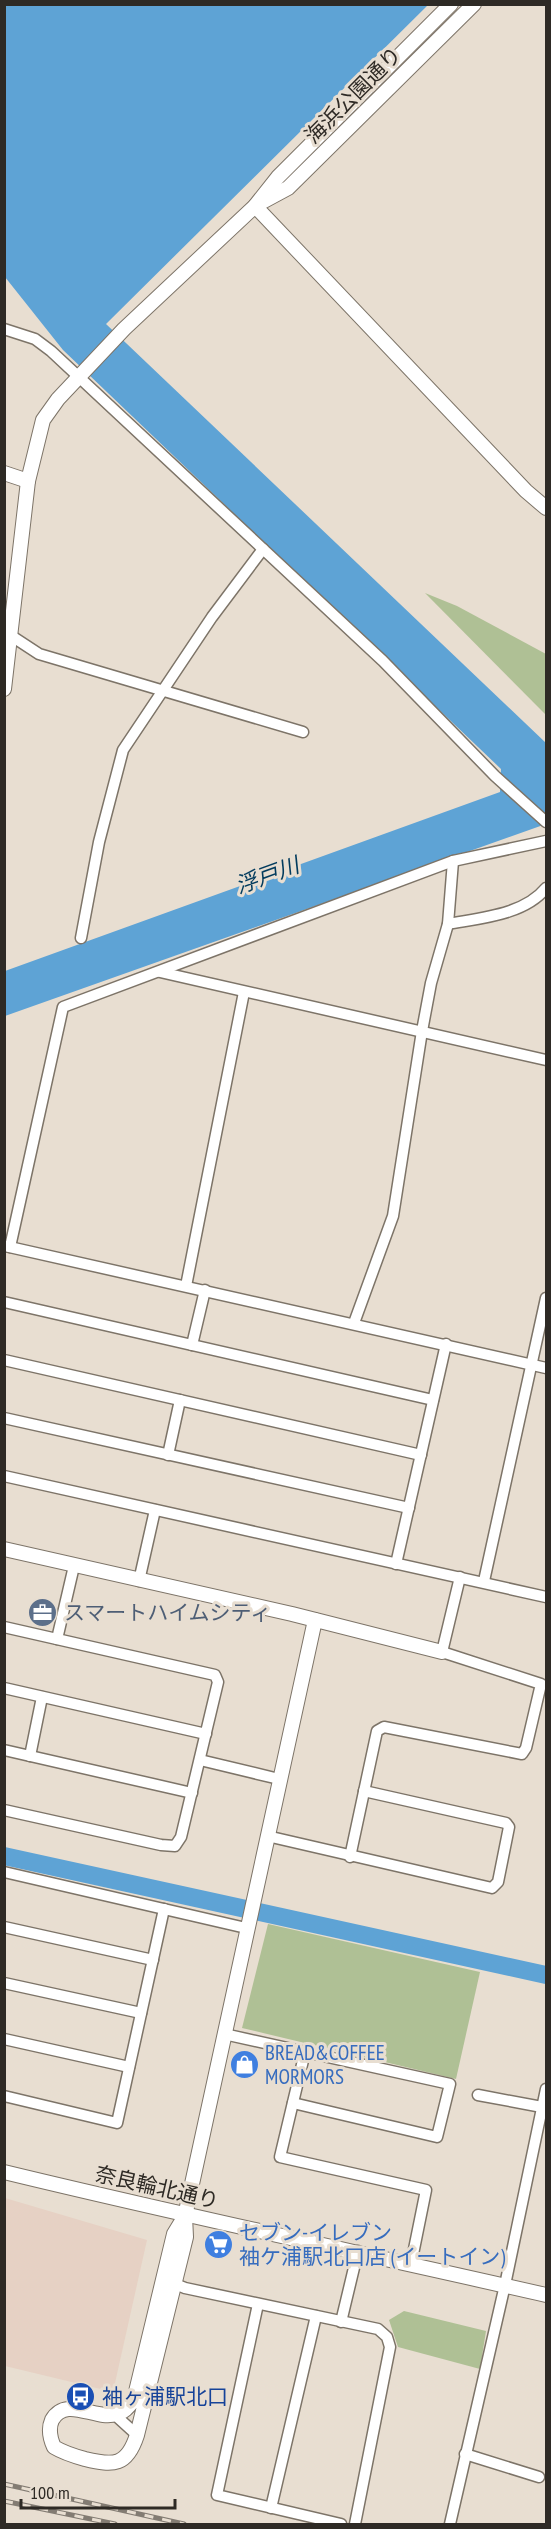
<svg xmlns="http://www.w3.org/2000/svg" width="551" height="2529" viewBox="0 0 551 2529" font-family="'PT Sans Narrow','Noto Sans JP',sans-serif">
	<style>
		.commercial { fill: #e6d1c4 }
		.green { fill: #afc095 }
		.water { fill: #5ea3d5 }
		.lines { fill: none; stroke-linecap: round; stroke-linejoin: round }
		.river { stroke: #5ea3d5; stroke-width: 18 }
		.minor-casing { stroke: #7d7468; stroke-width: 13 }
		.tertiary-casing { stroke: #7d7468; stroke-width: 16 }
		.minor { stroke: #fff; stroke-width: 10 }
		.tertiary { stroke: #fff; stroke-width: 14 }
		.rail-casing { stroke: #837c73; stroke-width: 5 }
		.rail { stroke: #e8ded1; stroke-width: 3; stroke-dasharray: 9; stroke-linecap: butt }
		.labels { text-anchor: middle; dominant-baseline: central; stroke-width: 6; stroke-linejoin: round; paint-order: stroke }
		.street-label { font-size: 21px; fill: #2e2a25; stroke: #e8ded1 }
		.service-label { font-size: 21px; fill: #4e5e75; stroke: #e8ded1; text-anchor: start }
		.shop-label { font-size: 21px; fill: #366cbe; stroke: #e8ded1; text-anchor: start }
		.transit-label { font-size: 21px; fill: #164399; stroke: #e8ded1; text-anchor: start }
		.water-label { font-size: 22px; font-style: italic; fill: #023b5d; stroke: #e8ded1 }
	</style>
	<rect width="100%" height="100%" fill="#e8ded1"/>
	<!-- commercial -->
	<path class="commercial" d="M5,2198L147,2240L113,2392L5,2366Z"/>
	<!-- green -->
	<g class="green">
		<path d="M425,593L457,606L546,654V715Z"/>
		<path d="M268,1924L480,1972L456,2079L242,2028Z"/>
		<path d="M404,2311L486,2331L480,2369L398,2347L389,2320Z"/>
	</g>
	<!-- water -->
	<path class="water" d="M5,5H428L106,324L546,743V824L5,1016V971L500,792L501,769L63,350L5,277Z"/>
	<g class="lines">
		<!-- river -->
		<path class="river" d="M4,1856L546,1975"/>
		<defs>
			<g id="minor">
				<path d="M4,329L35,339L51,351L383,661L495,776L546,822"/>
				<path d="M10,635L39,654L303,732"/>
				<path d="M448,924C480,918 524,915 546,888"/>
				<path d="M81,938L99,842L123,750L212,617L263,549"/>
				<path d="M160,972L546,1060"/>
				<path d="M5,1246L546,1368"/>
				<path d="M10,1247L63,1007L453,861L546,841"/>
				<path d="M186,1286L244,992"/>
				<path d="M4,1302L433,1400"/>
				<path d="M354,1323L393,1216L422,1031L431,983L448,924L453,861"/>
				<path d="M192,1345L205,1290"/>
				<path d="M4,1360L421,1455"/>
				<path d="M4,1418L409,1508"/>
				<path d="M168,1455L180,1400"/>
				<path d="M4,1476L546,1597"/>
				<path d="M396,1564L446,1344"/>
				<path d="M139,1581L155,1510"/>
				<path d="M484,1581L546,1298"/>
				<path d="M4,1627L215,1675L218,1682L181,1837L175,1846L161,1845L4,1810"/>
				<path d="M57,1639L74,1566"/>
				<path d="M4,1688L206,1734"/>
				<path d="M4,1750L192,1793"/>
				<path d="M30,1756L42,1697"/>
				<path d="M200,1760L279,1779"/>
				<path d="M267,1836L492,1888L498,1882L509,1827L506,1823L364,1791"/>
				<path d="M350,1857L377,1731L384,1727L522,1754L526,1748L541,1684L442,1652L460,1577"/>
				<path d="M4,1872L246,1928"/>
				<path d="M4,1927L153,1960"/>
				<path d="M4,1983L141,2013"/>
				<path d="M224,2034L450,2084L437,2137L293,2103"/>
				<path d="M4,2039L129,2067"/>
				<path d="M305,2052L280,2157L426,2190L411,2264"/>
				<path d="M478,2095L542,2107"/>
				<path d="M4,2096L117,2123L164,1909"/>
				<path d="M175,2284L185,2288L378,2329L387,2337L390,2347L355,2524"/>
				<path d="M258,2304L217,2495L341,2524"/>
				<path d="M341,2322L358,2251"/>
				<path d="M115,2415L137,2435"/>
				<path d="M465,2454L539,2477"/>
				<path d="M271,2508L316,2316"/>
				<path d="M450,2524L505,2285L546,2089"/>
			</g>
			<g id="tertiary">
				<path d="M262,202L288,188L474,4"/>
				<path d="M255,206L526,491L546,508"/>
				<path d="M4,473L28,481"/>
				<path d="M4,689L28,481L43,420L58,399L124,329L255,206L278,177L451,4"/>
				<path d="M4,1549L292,1614L442,1652"/>
				<path d="M4,2172C185,2216 366,2254 546,2295"/>
				<path d="M185,2216L174,2234L134,2400C129,2406 125,2412 116,2414C96,2421 66,2395 52,2420C48,2429 50,2438 54,2447C64,2453 74,2456 85,2459C114,2466 127,2466 137,2435L186,2237L185,2216L315,1620"/>
			</g>
		</defs>
		<!-- minor casing -->
		<use href="#minor" class="minor-casing"/>
		<!-- tertiary casing -->
		<use href="#tertiary" class="tertiary-casing"/>
		<!-- minor -->
		<use href="#minor" class="minor"/>
		<!-- tertiary -->
		<use href="#tertiary" class="tertiary"/>
		<defs>
			<g id="rail">
				<path d="M4,2484L184,2524"/>
				<path d="M4,2501L115,2524"/>
			</g>
		</defs>
		<!-- rail casing -->
		<use href="#rail" class="rail-casing"/>
		<!-- rail -->
		<use href="#rail" class="rail"/>
	</g>
	<!-- icons -->
	<defs>
		<symbol id="office-disc" viewBox="-11 -11 22 22"><circle r="9.5" fill="#5c6f8a" stroke="#e8ded1"/><path d="M-6-3h4V-5.5h4V-3h4V5H-6ZM-1-4.5V-3h2v-1.5ZM-6 0V1H6V0Z" fill="#fff"/></symbol>
		<symbol id="shop-disc" viewBox="-11 -11 22 22"><circle r="9.5" fill="#3f7fe0" stroke="#e8ded1"/><path d="M-5-2.5h2.3a2.7 3.5 0 0 1 5.4 0H5L5.5 6h-11ZM-1.5-2.5h3a1.5 2.3 0 0 0-3 0Z" fill="#fff"/></symbol>
		<symbol id="supermarket-disc" viewBox="-11 -11 22 22"><circle r="9.5" fill="#3f7fe0" stroke="#e8ded1"/><path d="M-6-5.5h2.5l.6 2H6L4.5 2H-2.5L-4.4-4H-6ZM-1.5 3.2a1.3 1.3 0 1 0 .1 0ZM3 3.2a1.3 1.3 0 1 0 .1 0Z" fill="#fff"/></symbol>
		<symbol id="bus-disc" viewBox="-11 -11 22 22"><circle r="9.5" fill="#1a4fb4" stroke="#e8ded1"/><path d="M-5-6H5V4H4V6H2V4H-2V6H-4V4H-5ZM-3.5-4V0h7V-4ZM-3.5 1.2v1.5H-2V1.2ZM2 1.2v1.5H3.5V1.2Z" fill="#fff"/></symbol>
	</defs>
	<g fill-rule="evenodd">
		<use href="#office-disc" x="26" y="1596" width="33" height="33"/>
		<use href="#shop-disc" x="228" y="2048" width="33" height="33"/>
		<use href="#supermarket-disc" x="202" y="2228" width="33" height="33"/>
		<use href="#bus-disc" x="64" y="2380" width="33" height="33"/>
	</g>
	<g class="labels">
		<!-- street labels -->
		<g class="street-label">
			<text transform="translate(353 95) rotate(-45)">海浜公園通り</text>
			<text transform="translate(157 2187) rotate(13)">奈良輪北通り</text>
		</g>
		<!-- service labels -->
		<g class="service-label">
			<text x="64" y="1612">スマートハイムシティ</text>
		</g>
		<!-- shop labels -->
		<g class="shop-label">
			<text x="265" y="2052">BREAD&amp;COFFEE<tspan x="265" dy="24">MORMORS</tspan></text>
			<text x="239" y="2232">セブン-イレブン<tspan x="239" dy="24">袖ケ浦駅北口店 (イートイン)</tspan></text>
		</g>
		<!-- transit labels -->
		<g class="transit-label">
			<text x="102" y="2396">袖ヶ浦駅北口</text>
		</g>
		<!-- water labels -->
		<g class="water-label">
			<text transform="translate(267 875) rotate(-20)">浮戸川</text>
		</g>
	</g>
	<!-- border -->
	<rect width="551" height="2529" fill="none" stroke="#2e2a25" stroke-width="12"/>
	<!-- scale -->
	<path d="M21 2499v9h154v-9" fill="none" stroke="#2e2a25" stroke-width="3"/>
	<text x="30" y="2499" font-size="18" fill="#2e2a25" stroke="#e8ded1" stroke-width="4.5" paint-order="stroke">100 m</text>
</svg>
